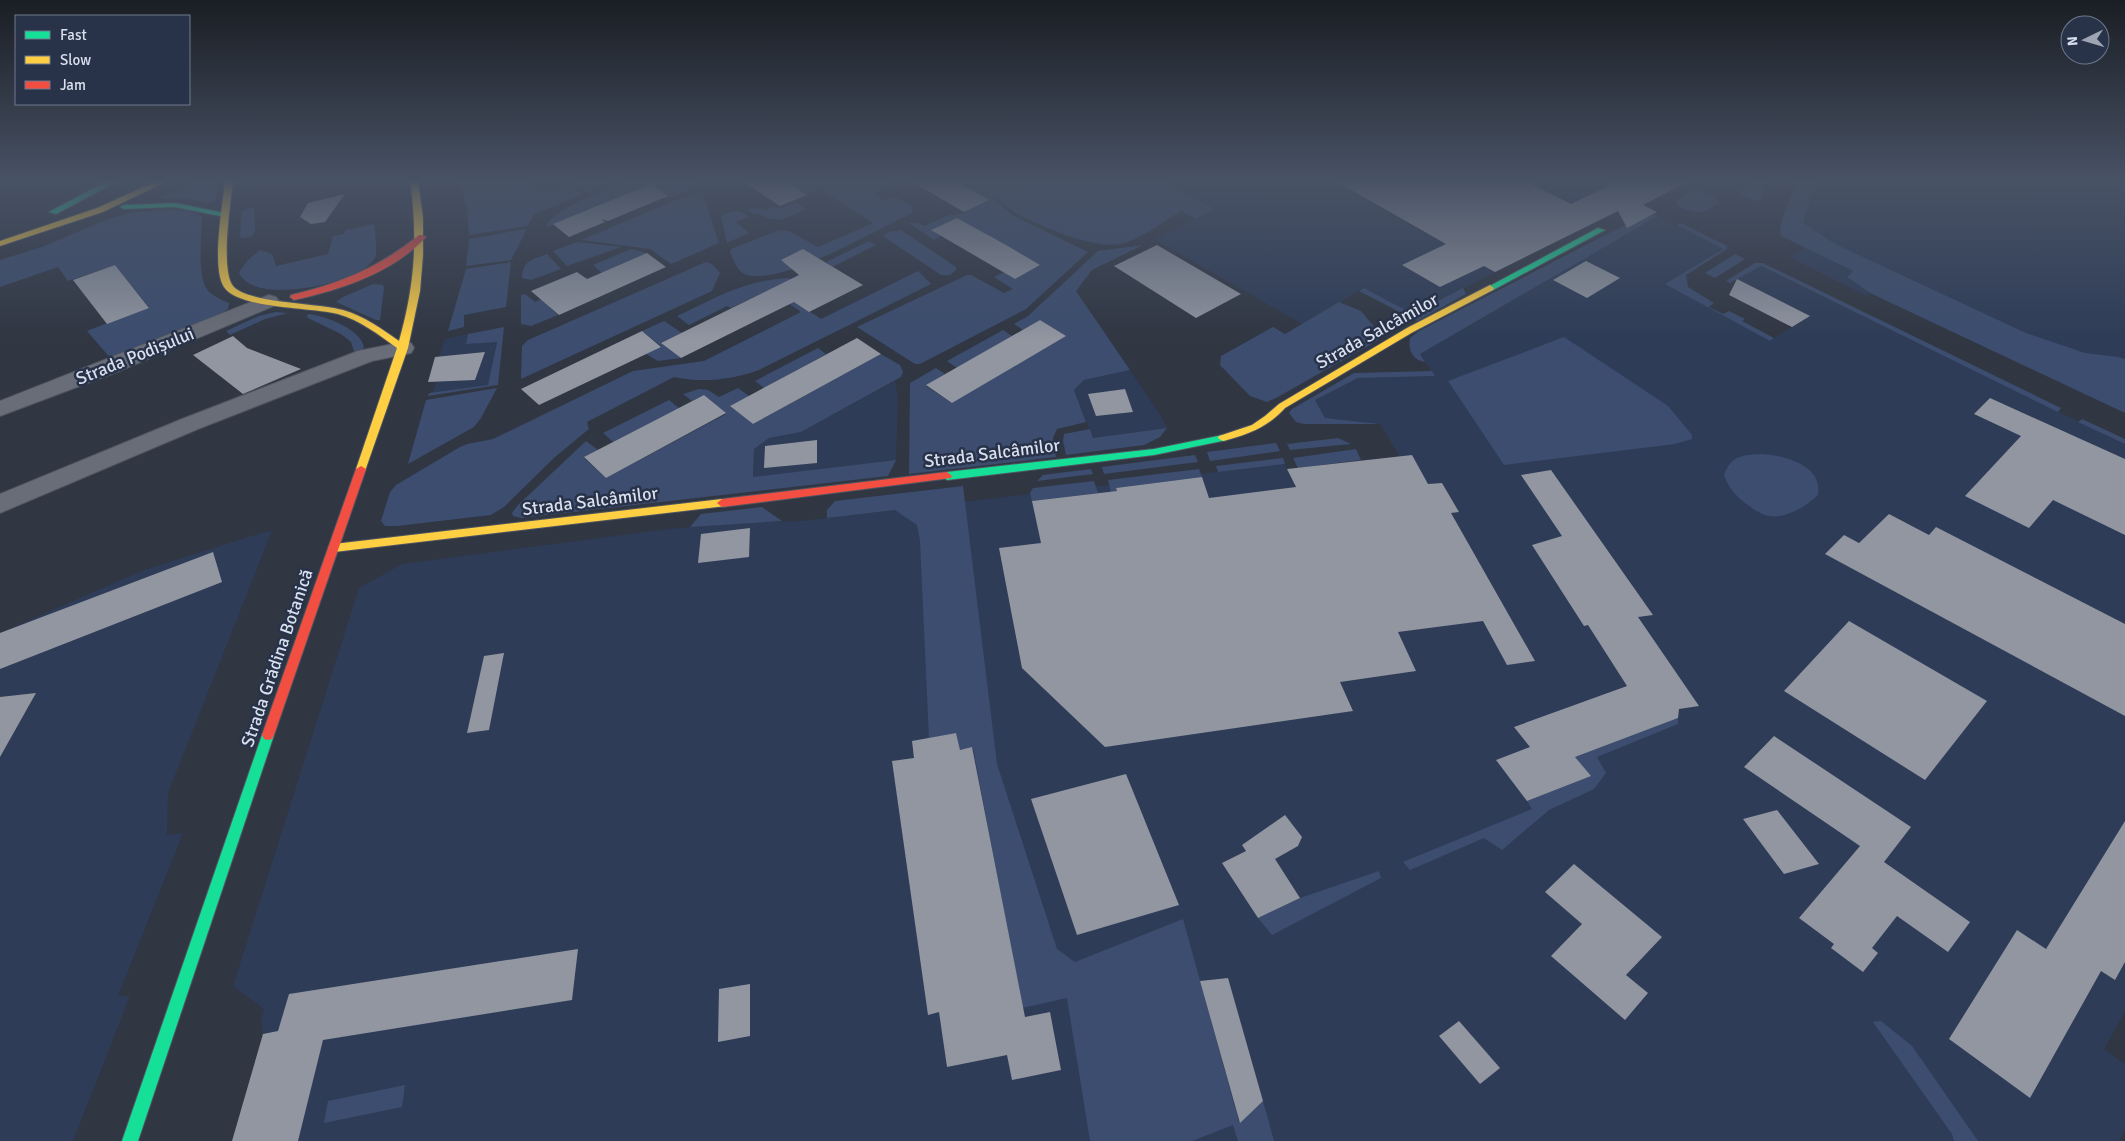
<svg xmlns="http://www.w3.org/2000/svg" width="2125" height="1141" viewBox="0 0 2125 1141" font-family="Signika,sans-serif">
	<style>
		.built { fill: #2e3c57 }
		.green { fill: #3c4d6f }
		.building { fill: #9196a1 }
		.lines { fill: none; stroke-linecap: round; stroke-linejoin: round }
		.street-casing { stroke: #4f5560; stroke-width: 2 }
		.fast-casing { stroke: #4f5560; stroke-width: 2 }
		.slow-casing { stroke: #4f5560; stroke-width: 2 }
		.jam-casing { stroke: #4f5560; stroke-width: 2 }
		.street { fill: #696d77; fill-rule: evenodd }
		.fast { fill: #16e098; fill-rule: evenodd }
		.slow { fill: #ffcf43; fill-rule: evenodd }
		.jam { fill: #f24e42; fill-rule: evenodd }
		.labels { text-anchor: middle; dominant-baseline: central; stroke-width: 5; stroke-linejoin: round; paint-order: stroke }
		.street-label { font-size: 18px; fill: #d8dfee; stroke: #28334a }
	</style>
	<rect width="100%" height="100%" fill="#303642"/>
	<!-- built -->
	<g class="built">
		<path d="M1169,180H1686L1689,181L1660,196L1653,193L1413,314L1364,288L1302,324L1154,239L1214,210L1175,188Z"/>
		<path d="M1816,180H2125V384L1799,236Z"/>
		<path d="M1658,216L1723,248L1666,284L1770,341L1809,316L1737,279L1760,266L2125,444V1012L2104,1049L2125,1064V1130L2119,1141H232L263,1034L261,1022L264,1009L233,986L359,588L402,564L668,529L749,522L801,521L1285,464L1301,499L1377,489L1361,460L1400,457L1380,424L1325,418L1315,400L1358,378L1435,376L1420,354Z"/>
		<path d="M1805,248L1854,272L1847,277L1870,293L1866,296L1789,257Z"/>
		<path d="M468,334L466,344L497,341L488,385L432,393L436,382H428L435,357H439L445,339Z"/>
		<path d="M1130,370L1162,418L1167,428L1093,438L1074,390L1084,380Z"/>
		<path d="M895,381L898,399L896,460L753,478L754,449L769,438L801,432Z"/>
		<path d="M272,531L168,793L167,835L183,833L118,996H130L73,1141H0V633L144,570L261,533Z"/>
	</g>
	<!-- green -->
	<g class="green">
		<path d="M199,180H217L216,200L207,203L191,199L159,198Z"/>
		<path d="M459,180H525L540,193L572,186L583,194L535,214L527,226L469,235L467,209Z"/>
		<path d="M588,180H617L587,193L576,184Z"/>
		<path d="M632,180H698L688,190L670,198L651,184L549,227L546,225C563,203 607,191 632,180Z"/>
		<path d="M785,180H835L807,195Z"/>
		<path d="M842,180H886L893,185L874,194L884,200L894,196L911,206L913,211L910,214C876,230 778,288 745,274C736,270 734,260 730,252L731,249L779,230L789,231L818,247L873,223L823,191Z"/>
		<path d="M954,180H1157L1163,182L1169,180L1175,189L1215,209L1196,219L1181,211C1164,221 1147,235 1128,242C1100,253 1042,227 1016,213C1008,208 1003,202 994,197L992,199L999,203L1012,215L1088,252L1026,309L920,364H915L857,327L967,275H971L1004,293L1013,289L994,277L1004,272L1015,279L1040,265L957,218L932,230L941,236L934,240L909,223H919L924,226L949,215L965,213L964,212L988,200Z"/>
		<path d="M1759,180H1768L1759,202L1737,193Z"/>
		<path d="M1799,180H1816L1803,223L1837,245L2026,333L2085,353L2118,357L2125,359V413L1870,293L1847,277L1853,271L1781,236C1777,225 1793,192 1799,180Z"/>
		<path d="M1692,191C1702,191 1715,194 1719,203C1700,214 1697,215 1677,205V200Z"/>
		<path d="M702,192L719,243L671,264L650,249L581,240L674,201Z"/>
		<path d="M796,202L806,209C785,219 779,225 757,213L753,214L748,210L754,208L767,210L772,207L782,208Z"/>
		<path d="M248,208H254L255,232L251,237L244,238L240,237L241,212Z"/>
		<path d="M164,209L189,210L202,216C202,236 197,271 206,288C210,295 222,300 229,303L228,309L217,316L112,360L87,331L149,307L115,265L68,281L58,267L0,287V260L42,247L108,219L129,213Z"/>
		<path d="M736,211L742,212L749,217L736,222L749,233L727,243L721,217L726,213Z"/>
		<path d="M1650,212L1658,216L1420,354L1425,362C1412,360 1408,350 1410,338L1419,331Z"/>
		<path d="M1681,223L1727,246V249L1686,275L1688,287L1714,303L1709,307L1723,314L1729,311L1745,319L1742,321L1774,338L1770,341L1665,284L1723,249L1677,225Z"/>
		<path d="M374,224C375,233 378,252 375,258C361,284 251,307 239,272L248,260L260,250L272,254L276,266L328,254L333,236L344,234L346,230Z"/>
		<path d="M525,229L526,231L511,260L466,266L469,239Z"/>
		<path d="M901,230L956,267V270L950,275H941L883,236L888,232Z"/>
		<path d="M869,241L876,245L832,267L826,262Z"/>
		<path d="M577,242L621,247L567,266L553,251Z"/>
		<path d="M1143,245L1092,270L1076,291L1130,370L1084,380L1074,390L1086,422L1057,429L1053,438L1056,457L909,474L910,383L936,368L945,374L926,386L952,403L1065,336L1040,320L1023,330L1014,324L1028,316L1098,251Z"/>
		<path d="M631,249L647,253L602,273L593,265Z"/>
		<path d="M547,254L561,269L531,280L522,278C523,260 532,260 547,254Z"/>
		<path d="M1735,254L1745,259L1715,278L1705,273Z"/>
		<path d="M511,262L506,307L464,315V327L448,331L466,269Z"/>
		<path d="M706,262L712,264L720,273L712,291L521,379L522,346L528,340Z"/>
		<path d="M1755,263H1763L2061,408L2058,412L1761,266L1730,283L1726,281Z"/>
		<path d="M918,271L931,284L759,370C733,380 700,383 674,377L587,422L589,429L555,457L504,507L491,515L397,526H385L381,521L390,492L396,485L460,447L467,444L493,439L633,371L704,361L801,312L784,300L788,297L821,319Z"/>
		<path d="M789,278L798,284L769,290L731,308L727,306L689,325L677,316C717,297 745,280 789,278Z"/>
		<path d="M373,284L383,285L384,288L380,320H376L336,302L343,297Z"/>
		<path d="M1364,288L1413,314L1463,288L1466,294L1417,321L1359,291Z"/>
		<path d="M525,294L535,302L541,299L558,315L531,326L521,324V295Z"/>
		<path d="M1339,302L1361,311L1381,335L1377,341L1276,398L1267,402L1250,396L1220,365L1221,356L1273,327L1285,334Z"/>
		<path d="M276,312L288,313L265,319L230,335L226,331L259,316Z"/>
		<path d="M308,314C324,315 363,330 364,348L355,355L351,342L341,334L308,318L307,317Z"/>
		<path d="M664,321L682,333L661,343L681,358L658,361L646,354L661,346L642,331Z"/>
		<path d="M504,327L498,385L428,396L429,393L488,385L497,342L466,344L468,334Z"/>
		<path d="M1003,330L1012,336L957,368L947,361Z"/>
		<path d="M1564,337L1668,406L1692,435V439L1675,444L1504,465L1448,381Z"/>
		<path d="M818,348L826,354L764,388L755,381Z"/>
		<path d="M881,354L900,365L903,372L901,377L801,432L769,438L754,449L753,477L896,460L888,476L521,518L513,516L512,513L518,505L586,441L598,450L584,458L606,478L726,414L704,395L692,401L683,394L699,389L708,390L719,397L738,388L749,396L730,406L753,424Z"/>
		<path d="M1432,371L1435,376L1358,378L1315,400L1325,418L1380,424H1304L1296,422L1289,413L1292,409L1354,373Z"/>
		<path d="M497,388L481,418L474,427L408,464L426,400Z"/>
		<path d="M669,400L679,408L613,442L603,433Z"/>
		<path d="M2082,419L2125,439V444L2078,422Z"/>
		<path d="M1167,428L1160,437L1144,445L1066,455L1063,441L1064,434L1090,429L1093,438Z"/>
		<path d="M1338,438L1351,444L1290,450L1287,444Z"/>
		<path d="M1276,443L1280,451L1210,461L1207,452Z"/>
		<path d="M1356,449L1361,460L1298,468L1293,458Z"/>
		<path d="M1763,454C1786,456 1823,465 1818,495C1805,507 1783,521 1765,515C1758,513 1751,507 1745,503C1735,495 1728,487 1724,475C1731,455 1743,455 1763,454Z"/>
		<path d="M1195,455L1198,462L1104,474L1102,467Z"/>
		<path d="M1283,458L1285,464L1218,472L1216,466Z"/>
		<path d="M1091,469L1093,474L1037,481L1043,475Z"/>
		<path d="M1199,469L1202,477L1116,488L1117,491L1111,492L1108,480Z"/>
		<path d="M1094,481L1098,493L1032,501L1030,493L1033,488Z"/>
		<path d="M963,486L997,764L1057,949L1075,962L1183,919L1239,1122L1263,1101L1274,1141H1238L1233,1125L1192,1141H1090L1067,998L1022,1008L973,748L960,750L956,733L929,738L920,541L917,525L895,510L827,518V510L835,501Z"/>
		<path d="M762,507L782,521L690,527L701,514Z"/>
		<path d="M1678,718V724L1597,757L1606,773L1594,789L1549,810L1502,850L1484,838L1410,870L1403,862L1532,809L1527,801L1590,776L1575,757Z"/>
		<path d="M1379,871L1381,878L1272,935L1258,918L1300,898Z"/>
		<path d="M1881,1021L1912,1046L1978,1141H1954L1952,1134L1873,1022Z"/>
		<path d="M405,1085L402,1107L324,1123L328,1101Z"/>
	</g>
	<!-- building -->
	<g class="building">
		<path d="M740,180H785L807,195L780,206Z"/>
		<path d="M909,180H954L989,200L964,212Z"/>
		<path d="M1334,180H1523L1571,204L1606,187L1605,186L1607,187L1620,180H1691L1643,205L1657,212L1627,228L1618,211L1495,272L1484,266L1440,287L1402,265L1446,244Z"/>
		<path d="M651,184L668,196L608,221L601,219L605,222L569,237L553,224Z"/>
		<path d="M345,194L325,222L311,224L300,217L308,203Z"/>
		<path d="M957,218L1006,245L1040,265L1015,279L931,230Z"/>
		<path d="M1157,245L1241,294L1196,318L1114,266Z"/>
		<path d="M803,249L863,285L809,312L794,302L681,358L661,343L799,275L781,260Z"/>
		<path d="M647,253L666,267L559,315L531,291L577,272L587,279Z"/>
		<path d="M1586,261L1620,278L1587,298L1553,280Z"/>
		<path d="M115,265L149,308L107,324L73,280Z"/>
		<path d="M1737,279L1810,316L1792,327L1729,295Z"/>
		<path d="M1040,320L1066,336L952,403L926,385Z"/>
		<path d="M642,331L661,347L539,405L521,389Z"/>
		<path d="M233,336L247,348L301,369L243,394L193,355Z"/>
		<path d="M857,338L881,354L753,424L730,406Z"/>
		<path d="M485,352L475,380L428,382L435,357Z"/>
		<path d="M1125,389L1133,412L1096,416L1088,394Z"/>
		<path d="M704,395L726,413L606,478L584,457Z"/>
		<path d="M1990,398L2125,459V535L2053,500L2029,528L1965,496L2021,436L1974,414Z"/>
		<path d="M817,440V463L764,468L765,446Z"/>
		<path d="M1412,455L1428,484L1442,483L1459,512L1451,513L1535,661L1507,665L1483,621L1398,632L1416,671L1340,682L1353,711L1105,747L1022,668L999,548L1041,543L1032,501L1117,491L1116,488L1202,477L1209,498L1296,487L1287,469Z"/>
		<path d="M1551,470L1653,615L1638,617L1699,706L1679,709L1678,718L1575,757L1591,776L1527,801L1496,760L1530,747L1514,727L1627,686L1588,625L1584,626L1532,545L1562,536L1521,475Z"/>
		<path d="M1889,514L1929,535L1936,527L2125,624V716L1825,554L1844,535L1859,543Z"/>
		<path d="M750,528L749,557L698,563L701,534Z"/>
		<path d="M213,552L222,582L0,669V633Z"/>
		<path d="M1849,621L1987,701L1925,780L1784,691Z"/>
		<path d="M504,653L489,730L467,733L484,656Z"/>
		<path d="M36,693L0,757V697Z"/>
		<path d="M956,733L960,750L972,747L1025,1017L1050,1012L1061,1070L1012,1080L1007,1055L947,1067L939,1012L928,1015L892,761L914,758L912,741Z"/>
		<path d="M1774,736L1911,827L1884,862L1970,922L1948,952L1897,916L1872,948L1878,953L1863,972L1831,948L1834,944L1799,918L1860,846L1744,767Z"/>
		<path d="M1126,774L1179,905L1077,935L1031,799Z"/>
		<path d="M1777,810L1819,864L1784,874L1743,819Z"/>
		<path d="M1285,815L1302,837L1298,846L1275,859L1300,898L1258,918L1222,863L1246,851L1242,845Z"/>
		<path d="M2125,821V962L2115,980L2101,971L2030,1098L1949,1039L2017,930L2046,949Z"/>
		<path d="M1574,864L1662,937L1626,975L1648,993L1625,1020L1551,956L1582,924L1545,892Z"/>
		<path d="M578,949L572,1000L323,1040L298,1141H232L263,1034L278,1031L289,994Z"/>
		<path d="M1228,978L1263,1101L1240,1123L1200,981Z"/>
		<path d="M750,984V1036L718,1042L719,989Z"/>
		<path d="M1459,1021L1500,1068L1480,1084L1439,1036Z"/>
	</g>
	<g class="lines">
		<defs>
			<g id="street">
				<path d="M269,295L276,297L279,301L276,305L117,372L0,416V401Z"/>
				<path d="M403,342L411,343L414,348L411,353L372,361L198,429L0,513V494L182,419L358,351Z"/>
			</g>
			<g id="fast">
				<path d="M109,180H120L56,214L49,212Z"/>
				<path d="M175,203L225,213L229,215L225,217L175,207L124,209L120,207L124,205Z"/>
				<path d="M1598,228L1605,230L1493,290L1490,291L1486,288Z"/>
				<path d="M1223,435L1227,436L1228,438L1227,440L1154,455L947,480L942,476L947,472L1154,449Z"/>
				<path d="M268,730L272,731L274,735L138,1141H122L262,735L264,731Z"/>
			</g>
			<g id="slow">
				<path d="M159,180H170L103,212L0,246V241L97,208Z"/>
				<path d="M225,180H233C231,202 220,269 233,286C246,303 319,303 343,310C364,316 382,329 399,341C415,285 418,238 410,180H418L423,218V255L420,291L408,348L365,471H357L356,469L397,348C379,335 360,320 338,314C312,307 238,309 224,287C211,267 223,204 225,180Z"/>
				<path d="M1490,285L1494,288L1493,290L1413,332L1285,408C1268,427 1247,435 1223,441L1218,438L1219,436L1252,425L1265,416L1279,404L1407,328Z"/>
				<path d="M722,499L727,503L726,506L334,552L328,548L334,544Z"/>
			</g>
			<g id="jam">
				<path d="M419,235H422L426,237C393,273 340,290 294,300L290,297L291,295C341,283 378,268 419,235Z"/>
				<path d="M361,466L366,469L274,735L272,739L268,740L264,739L262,735L356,469Z"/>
				<path d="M947,472L952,476L951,478L722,507L717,503L722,499Z"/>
			</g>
		</defs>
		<!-- street casing -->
		<use href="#street" class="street-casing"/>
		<!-- fast casing -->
		<use href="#fast" class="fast-casing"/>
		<!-- slow casing -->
		<use href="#slow" class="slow-casing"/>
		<!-- jam casing -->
		<use href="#jam" class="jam-casing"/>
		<!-- street -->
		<use href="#street" class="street"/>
		<!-- fast -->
		<use href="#fast" class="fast"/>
		<!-- slow -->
		<use href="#slow" class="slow"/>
		<!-- jam -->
		<use href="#jam" class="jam"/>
	</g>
	<!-- sky -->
	<linearGradient id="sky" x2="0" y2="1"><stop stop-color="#1a1e24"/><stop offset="0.53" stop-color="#485265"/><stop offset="1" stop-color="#485265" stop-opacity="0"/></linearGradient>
	<rect width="2125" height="340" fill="url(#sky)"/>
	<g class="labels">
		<!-- street labels -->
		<g class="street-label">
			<text transform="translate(1377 331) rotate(-29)">Strada Salcâmilor</text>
			<text transform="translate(135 356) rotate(-22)">Strada Podișului</text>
			<text transform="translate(992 453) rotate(-7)">Strada Salcâmilor</text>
			<text transform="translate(590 501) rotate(-7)">Strada Salcâmilor</text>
			<text transform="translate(277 658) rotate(-71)">Strada Grădina Botanică</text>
		</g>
	</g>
	<!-- legend -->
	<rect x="15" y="15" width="175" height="90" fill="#28334a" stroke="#6e788c"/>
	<rect x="25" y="31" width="25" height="8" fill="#16e098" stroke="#6e788c"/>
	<text x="60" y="40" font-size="15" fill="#d8dfee">Fast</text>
	<rect x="25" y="56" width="25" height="8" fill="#ffcf43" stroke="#6e788c"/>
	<text x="60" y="65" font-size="15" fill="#d8dfee">Slow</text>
	<rect x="25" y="81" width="25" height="8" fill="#f24e42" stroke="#6e788c"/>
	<text x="60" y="90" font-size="15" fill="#d8dfee">Jam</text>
	<!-- north arrow -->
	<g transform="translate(2085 40) rotate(265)"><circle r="24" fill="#28334a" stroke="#6e788c"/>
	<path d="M0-4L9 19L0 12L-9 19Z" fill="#9da4b2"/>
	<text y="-8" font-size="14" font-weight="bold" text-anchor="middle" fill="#d8dfee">N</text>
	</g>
</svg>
